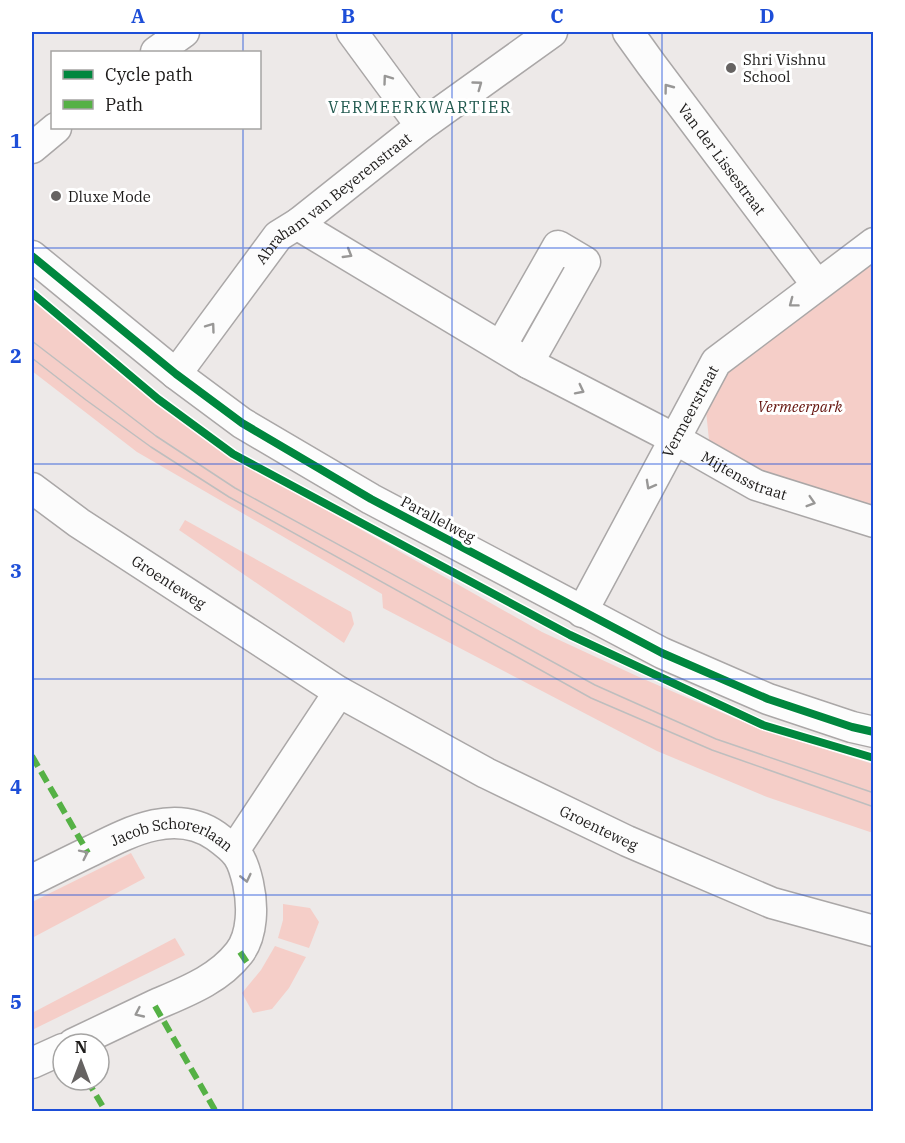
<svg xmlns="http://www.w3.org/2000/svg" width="905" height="1143" viewBox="0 0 905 1143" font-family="'IBM Plex Serif',serif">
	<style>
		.green { fill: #f5cec8 }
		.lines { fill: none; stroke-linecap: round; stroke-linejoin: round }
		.minor-casing { stroke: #aaa7a7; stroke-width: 33 }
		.minor { stroke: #fcfcfc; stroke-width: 30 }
		.tram { stroke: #bebebe; stroke-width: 1.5 }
		.quiet { stroke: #55b145; stroke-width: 6; stroke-dasharray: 12 6; stroke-linecap: butt }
		.cycleway-casing { stroke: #fff; stroke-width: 11 }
		.cycleway { stroke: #00873e; stroke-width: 8 }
		.oneway { stroke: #989796 }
		.grid { fill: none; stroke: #1d4ed8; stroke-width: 1.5; stroke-opacity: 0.55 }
		.poi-dot { fill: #666362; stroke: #fff; stroke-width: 2 }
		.labels { text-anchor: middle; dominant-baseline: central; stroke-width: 6; stroke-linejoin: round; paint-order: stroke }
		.poi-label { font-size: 15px; fill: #1d1b1a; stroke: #fff; text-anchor: start }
		.street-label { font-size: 15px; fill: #1d1b1a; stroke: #fff }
		.park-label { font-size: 15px; font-style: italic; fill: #64130d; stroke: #fff }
		.neighbourhood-label { font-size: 16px; letter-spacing: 1.5px; fill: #21584e; stroke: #fff }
		.neatline { fill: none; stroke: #1d4ed8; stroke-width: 2 }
		.grid-label { font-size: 20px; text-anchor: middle; font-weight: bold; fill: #1d4ed8 }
	</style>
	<rect width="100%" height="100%" fill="#ede9e8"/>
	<!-- green -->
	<g class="green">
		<path d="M873,262V507L768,474L709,440L706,411L728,370Z"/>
		<path d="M32,300L138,389L194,432L298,494L542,632L639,677L762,730L873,764V833L767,797L657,751L383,608L382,594L137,452L32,371Z"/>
		<path d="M185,520L351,612L354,624L344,643L179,530Z"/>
		<path d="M131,853L145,878L32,938V902Z"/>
		<path d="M283,904L310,908L319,922L309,948L278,938L283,920Z"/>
		<path d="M175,938L185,955L32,1030V1013Z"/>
		<path d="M275,946L306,957L289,988L272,1009L253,1013L242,993L261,970Z"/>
	</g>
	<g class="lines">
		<defs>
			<g id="minor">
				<path d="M352,32L421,126"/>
				<path id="s1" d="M628,32L651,64L817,285"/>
				<path d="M156,52L184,32"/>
				<path d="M32,148L56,128"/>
				<path id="s2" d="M299,223L303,228L528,363L675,439L756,485L874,522"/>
				<path d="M32,256L176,374L242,423L371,499L662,653L768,699L852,727L874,732"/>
				<path d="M501,346L558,246L585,262L528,363"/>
				<path id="s3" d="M176,374L278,236L299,223L421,126L552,32"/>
				<path id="s4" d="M32,488L79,523L339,692L486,773L627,841L772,903L874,931"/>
				<path id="s5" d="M582,612L716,362L874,243"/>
				<path d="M235,849L339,692"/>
				<path id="s6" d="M32,880C52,870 72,860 93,850C131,831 176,808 216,836C238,852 242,857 248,883C253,905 253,935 239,953C218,980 185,992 155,1005C128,1018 100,1031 73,1044"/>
				<path d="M32,1063L63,1049"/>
			</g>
		</defs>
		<!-- minor casing -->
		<use href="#minor" class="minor-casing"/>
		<!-- minor -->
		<use href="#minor" class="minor"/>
		<!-- tram -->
		<g class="tram">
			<path d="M32,341L156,436L235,488L595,685L716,739L874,793"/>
			<path d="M32,358L86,400L151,447L229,497L591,698L712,750L874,807"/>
		</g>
		<!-- quiet -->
		<g class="quiet">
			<path d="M32,756L88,853"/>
			<path d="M240,952L248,964"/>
			<path d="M155,1006L216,1112"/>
			<path d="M87,1080L106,1112"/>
		</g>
		<defs>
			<g id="cycleway">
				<path d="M32,256L176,374L242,423L371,499L662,653L768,699L852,727L874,732"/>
				<path d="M32,293L158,399L233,454L570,635L763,725L874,758"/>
			</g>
		</defs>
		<!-- cycleway casing -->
		<use href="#cycleway" class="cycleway-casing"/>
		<!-- cycleway -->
		<use href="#cycleway" class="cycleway"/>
	</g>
	<!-- one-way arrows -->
	<defs><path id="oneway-chevron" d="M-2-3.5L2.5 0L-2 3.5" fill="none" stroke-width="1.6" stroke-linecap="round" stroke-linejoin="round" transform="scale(1.5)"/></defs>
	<g class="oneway">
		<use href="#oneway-chevron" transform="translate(387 79) rotate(-126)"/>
		<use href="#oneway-chevron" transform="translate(478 85) rotate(-36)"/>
		<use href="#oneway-chevron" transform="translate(668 88) rotate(-127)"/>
		<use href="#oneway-chevron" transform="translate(348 254) rotate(31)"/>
		<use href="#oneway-chevron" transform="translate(793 303) rotate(143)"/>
		<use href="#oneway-chevron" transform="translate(211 327) rotate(-54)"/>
		<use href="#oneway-chevron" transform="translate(580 390) rotate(27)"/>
		<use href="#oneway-chevron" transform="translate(650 485) rotate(119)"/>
		<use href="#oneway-chevron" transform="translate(811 502) rotate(17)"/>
		<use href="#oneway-chevron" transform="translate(84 854) rotate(-26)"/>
		<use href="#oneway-chevron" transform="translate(246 878) rotate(77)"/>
		<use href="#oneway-chevron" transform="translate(139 1013) rotate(155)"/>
	</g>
	<!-- grid -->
	<path class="grid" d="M243,32V52M452,32V1112M662,32V1112M243,128V1112M32,248H874M32,464H874M32,679H874M32,895H874"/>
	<!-- markers -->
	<g class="poi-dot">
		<circle cx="731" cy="68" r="6"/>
		<circle cx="56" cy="196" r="6"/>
	</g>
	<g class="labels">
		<!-- poi labels -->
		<g class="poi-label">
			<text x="743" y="59">Shri Vishnu<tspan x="743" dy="17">School</tspan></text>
			<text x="68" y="196">Dluxe Mode</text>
		</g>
		<!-- street labels -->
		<g class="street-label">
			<text stroke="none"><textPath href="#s1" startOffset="158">Van der Lissestraat</textPath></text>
			<text stroke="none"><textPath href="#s3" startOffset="238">Abraham van Beyerenstraat</textPath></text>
			<text stroke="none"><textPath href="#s5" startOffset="228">Vermeerstraat</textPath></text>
			<text stroke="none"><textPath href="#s2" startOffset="513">Mijtensstraat</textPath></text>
			<text transform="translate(438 519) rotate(28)">Parallelweg</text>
			<text stroke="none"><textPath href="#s4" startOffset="166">Groenteweg</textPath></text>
			<text stroke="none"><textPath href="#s4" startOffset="662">Groenteweg</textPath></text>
			<text stroke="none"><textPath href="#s6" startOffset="153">Jacob Schorerlaan</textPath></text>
		</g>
		<!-- park labels -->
		<g class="park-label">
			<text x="800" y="406">Vermeerpark</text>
		</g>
		<!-- neighbourhood labels -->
		<g class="neighbourhood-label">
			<text x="420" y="107">VERMEERKWARTIER</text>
		</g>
	</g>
	<!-- border -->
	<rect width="905" height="1143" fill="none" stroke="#ffffff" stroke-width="66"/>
	<!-- legend -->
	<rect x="51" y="51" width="210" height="78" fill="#ffffff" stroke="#a5a4a3" stroke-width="1.5"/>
	<rect x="63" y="70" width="30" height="9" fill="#00873e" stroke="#a5a4a3" stroke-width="1.5"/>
	<text x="105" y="81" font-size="18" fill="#1d1b1a">Cycle path</text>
	<rect x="63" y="100" width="30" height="9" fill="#55b145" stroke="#a5a4a3" stroke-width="1.5"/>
	<text x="105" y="111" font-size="18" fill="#1d1b1a">Path</text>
	<!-- north arrow -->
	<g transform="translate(81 1062)"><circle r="28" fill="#ffffff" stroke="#a5a4a3" stroke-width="1.5"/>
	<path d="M0-4.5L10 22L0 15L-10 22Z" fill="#666362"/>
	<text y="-9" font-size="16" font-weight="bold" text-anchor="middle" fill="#1d1b1a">N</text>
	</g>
	<rect x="33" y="33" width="839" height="1077" class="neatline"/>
	<g class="grid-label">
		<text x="138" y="23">A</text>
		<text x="348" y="23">B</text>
		<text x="557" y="23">C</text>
		<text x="767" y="23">D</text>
		<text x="16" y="148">1</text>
		<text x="16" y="363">2</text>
		<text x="16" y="578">3</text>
		<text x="16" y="794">4</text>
		<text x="16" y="1009">5</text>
	</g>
</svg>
